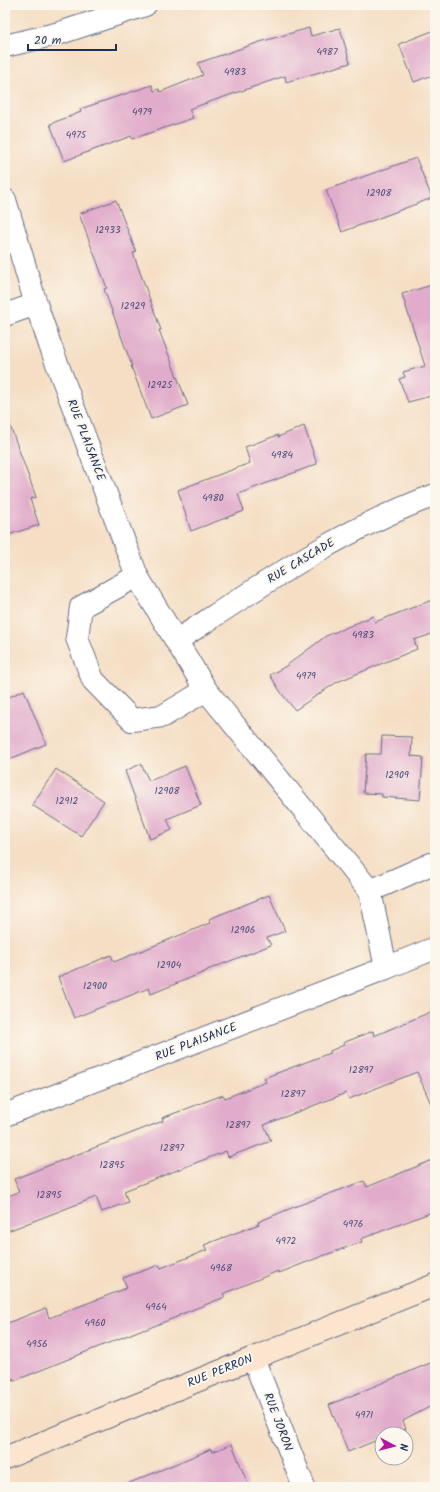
<svg xmlns="http://www.w3.org/2000/svg" width="440" height="1492" viewBox="0 0 440 1492" font-family="Kalam,sans-serif">
	<style>
		.building { fill: #e1accb }
		.lines { fill: none; stroke-linecap: round; stroke-linejoin: round }
		.street-casing { stroke: #676c82; stroke-width: 24 }
		.secondary-casing { stroke: #676c82; stroke-width: 24 }
		.street { stroke: #fff; stroke-width: 22 }
		.secondary { stroke: #fce5cf; stroke-width: 22 }
		.labels { text-anchor: middle; dominant-baseline: central; stroke-width: 4; stroke-linejoin: round; paint-order: stroke }
		.number-label { font-size: 10px; fill: #4c4e79 }
		.street-label { font-size: 12px; fill: #1b2f5e; stroke: #fbf7ec }
	</style>
	<rect width="100%" height="100%" fill="#fbf7ec"/>
	<filter id="ink" filterUnits="userSpaceOnUse"><feTurbulence type="fractalNoise" baseFrequency=".025" numOctaves="2"/><feDisplacementMap in="SourceGraphic" scale="8" xChannelSelector="R" yChannelSelector="G"/><feConvolveMatrix kernelMatrix="1 2 1 2 8 2 1 2 1" color-interpolation-filters="sRGB"/></filter>
	<filter id="wash" filterUnits="userSpaceOnUse"><feTurbulence type="fractalNoise" baseFrequency=".012" numOctaves="4" result="noise"/><feDisplacementMap in="SourceGraphic" scale="16" xChannelSelector="R" yChannelSelector="G"/><feGaussianBlur stdDeviation="0.9" result="paint"/><feColorMatrix in="noise" values="0 0 0 0 0 0 0 0 0 0 0 0 0 0 0 0 0 1.4 0 .05"/><feComposite in="paint" operator="in"/></filter>
	<g filter="url(#wash)">
		<rect width="100%" height="100%" fill="#f5dec4"/>
		<g id="blocks">
			<!-- building -->
			<g class="building">
				<path d="M309,28L311,36L340,28L350,63L286,82L285,76L189,109L193,118L132,139L131,136L64,161L50,124L81,112L80,109L152,85L154,91L159,89L160,92L203,75L198,63L260,42Z"/>
				<path d="M435,30V74L414,82L399,44Z"/>
				<path d="M416,158L432,198L342,232L326,190Z"/>
				<path d="M116,200L136,252L133,253L161,330H159L188,405L151,419L131,366H132L104,289L107,288L79,214Z"/>
				<path d="M435,284V395L408,402L399,379L405,377L403,372L425,366L402,294Z"/>
				<path d="M8,420L36,497L30,499L39,525L5,536V421Z"/>
				<path d="M304,426L317,464L238,494L244,511L191,531L178,490L250,463L245,447L278,435V437Z"/>
				<path d="M435,599V633L414,640L417,649L337,682L295,710L282,694L270,675L286,666L326,636L373,616L375,622Z"/>
				<path d="M24,690L46,744L5,761V699Z"/>
				<path d="M382,736L412,737L411,756L423,757L420,800L382,797V794L363,793L366,754H381Z"/>
				<path d="M141,764L149,781L185,766L201,805L167,819L172,830L150,839L125,771Z"/>
				<path d="M56,769L104,801L81,836L32,805Z"/>
				<path d="M269,895L285,931L267,938L271,945L207,970V971L151,994L149,988L74,1018L58,977L111,955L114,962L210,923L209,919Z"/>
				<path d="M435,1010V1113L417,1072L349,1099L346,1093L264,1125L271,1141L228,1157L226,1151L124,1191L128,1202L102,1212L96,1197L5,1232V1197L19,1192L14,1179L163,1121L162,1118L223,1095L225,1098L266,1082L264,1078L330,1053V1051L344,1045L343,1043L373,1031L374,1036Z"/>
				<path d="M435,1159V1211L361,1239L362,1242L325,1255L279,1273L278,1271L223,1294L225,1297L179,1315V1316L144,1330L143,1329L14,1381L13,1378L5,1381V1324L46,1308L49,1318L127,1288L123,1278L159,1265L161,1268L207,1250L204,1245L259,1224L258,1222L294,1207L364,1181L367,1187Z"/>
				<path d="M435,1361V1404L403,1421L406,1429L392,1434H382V1438L348,1452L329,1405Z"/>
				<path d="M232,1444L249,1487H120L211,1449L212,1452Z"/>
			</g>
		</g>
	</g>
	<g filter="url(#ink)">
		<use href="#blocks" fill-opacity="0" stroke="#676c82" stroke-width="1"/>
		<g class="lines">
			<defs>
				<g id="street">
					<path d="M5,46L60,33L145,5"/>
					<path d="M5,200L36,304L50,345L137,576L206,690L370,891L386,968L5,1115"/>
					<path d="M5,315L36,304"/>
					<path d="M137,576L81,607L77,638L93,680L132,720L163,716L206,690"/>
					<path d="M176,641C260,586 340,530 435,495"/>
					<path d="M370,891L431,864L435,865"/>
					<path d="M386,968L435,948"/>
					<path d="M253,1358L304,1487"/>
				</g>
				<path id="secondary" d="M5,1458L435,1285"/>
			</defs>
			<!-- street casing -->
			<use href="#street" class="street-casing"/>
			<!-- secondary casing -->
			<use href="#secondary" class="secondary-casing"/>
			<!-- street -->
			<use href="#street" class="street"/>
			<!-- secondary -->
			<use href="#secondary" class="secondary"/>
		</g>
	</g>
	<g class="labels">
		<!-- number labels -->
		<g class="number-label">
			<text x="327" y="52">4987</text>
			<text x="235" y="72">4983</text>
			<text x="142" y="112">4979</text>
			<text x="76" y="135">4975</text>
			<text x="379" y="193">12908</text>
			<text x="108" y="230">12933</text>
			<text x="133" y="306">12929</text>
			<text x="160" y="385">12925</text>
			<text x="282" y="455">4984</text>
			<text x="213" y="498">4980</text>
			<text x="363" y="635">4983</text>
			<text x="306" y="676">4979</text>
			<text x="397" y="775">12909</text>
			<text x="167" y="791">12908</text>
			<text x="67" y="801">12912</text>
			<text x="243" y="930">12906</text>
			<text x="169" y="965">12904</text>
			<text x="95" y="986">12900</text>
			<text x="361" y="1070">12897</text>
			<text x="293" y="1094">12897</text>
			<text x="238" y="1125">12897</text>
			<text x="172" y="1148">12897</text>
			<text x="112" y="1165">12895</text>
			<text x="49" y="1195">12895</text>
			<text x="353" y="1224">4976</text>
			<text x="286" y="1241">4972</text>
			<text x="221" y="1268">4968</text>
			<text x="156" y="1307">4964</text>
			<text x="95" y="1323">4960</text>
			<text x="37" y="1344">4956</text>
			<text x="364" y="1415">4971</text>
		</g>
		<!-- street labels -->
		<g class="street-label">
			<text transform="translate(86 440) rotate(69)">RUE PLAISANCE</text>
			<text transform="translate(301 561) rotate(-31)">RUE CASCADE</text>
			<text transform="translate(196 1042) rotate(-21)">RUE PLAISANCE</text>
			<text transform="translate(220 1371) rotate(-22)">RUE PERRON</text>
			<text transform="translate(278 1422) rotate(69)">RUE JORON</text>
		</g>
	</g>
	<!-- margin -->
	<rect width="440" height="1492" fill="none" stroke="#fbf7ec" stroke-width="20"/>
	<!-- north arrow -->
	<g transform="translate(394 1446) rotate(97)"><circle r="19" fill="#fbf7ec" stroke="#a1a7b3"/>
	<path d="M0-3L7 15L0 10L-7 15Z" fill="#b5179e"/>
	<text y="-6" font-size="11" font-weight="bold" text-anchor="middle" fill="#1b2f5e">N</text>
	</g>
	<!-- scale -->
	<path d="M28 44v6h88v-6" fill="none" stroke="#1b2f5e" stroke-width="2"/>
	<text x="34" y="44" font-size="12" fill="#1b2f5e" stroke="#fbf7ec" stroke-width="3" paint-order="stroke">20 m</text>
</svg>
